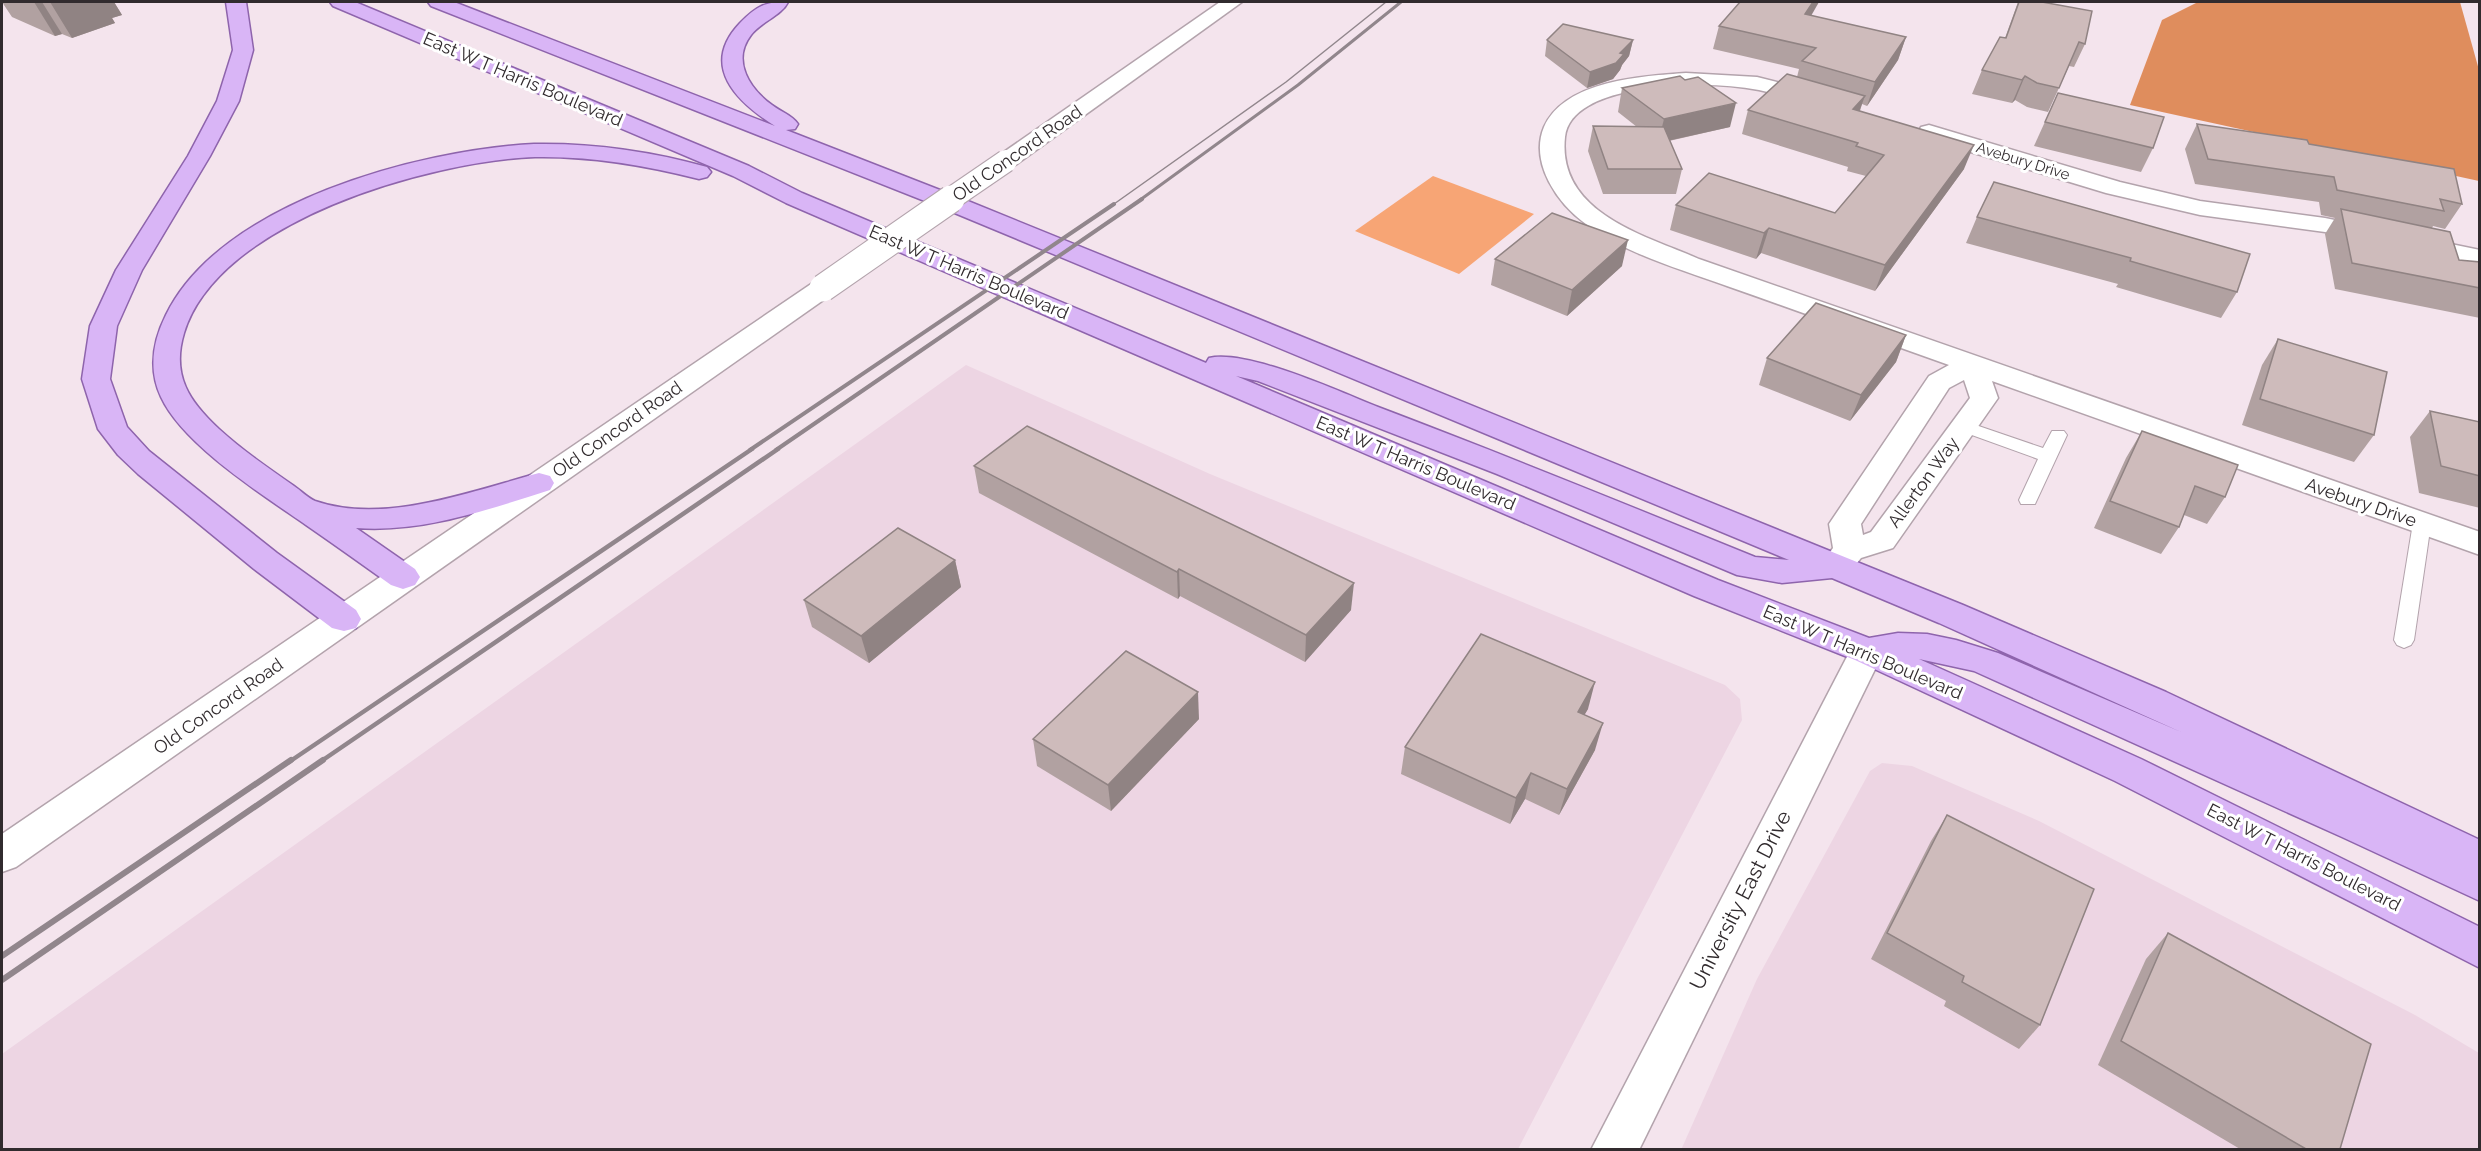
<svg xmlns="http://www.w3.org/2000/svg" width="2481" height="1151" viewBox="0 0 2481 1151" font-family="Raleway,sans-serif">
	<style>
		.built { fill: #edd5e3 }
		.green { fill: #f7a575 }
		.forest { fill: #df8d5d }
		.lines { fill: none; stroke-linecap: round; stroke-linejoin: round }
		.service-casing { stroke: #b3a3ac; stroke-width: 2 }
		.minor-casing { stroke: #b3a3ac; stroke-width: 3 }
		.tertiary-casing { stroke: #b3a3ac; stroke-width: 3 }
		.primary-casing { stroke: #8e64ac; stroke-width: 3 }
		.service { fill: #fff; fill-rule: evenodd }
		.minor { fill: #fff; fill-rule: evenodd }
		.tertiary { fill: #fff; fill-rule: evenodd }
		.primary { fill: #d9b5f6; fill-rule: evenodd }
		.tram { stroke: #91868c; stroke-width: 1.5 }
		.rail-far3 { stroke: #91868c; stroke-width: 3 }
		.rail-far2 { stroke: #91868c; stroke-width: 4 }
		.rail-far1 { stroke: #91868c; stroke-width: 4.5 }
		.rail { stroke: #91868c; stroke-width: 6 }
		.tertiary-bridge-far1-casing { stroke: #b3a3ac; stroke-width: 24; stroke-linecap: butt }
		.tertiary-bridge-casing { stroke: #b3a3ac; stroke-width: 29; stroke-linecap: butt }
		.tertiary-bridge-far1 { stroke: #fff; stroke-width: 22 }
		.tertiary-bridge { stroke: #fff; stroke-width: 27 }
		.wall { fill: #b1a1a1 }
		.shaded-wall { fill: #908383 }
		.building { fill: #cebbbb; stroke: #908383; stroke-width: 1.5 }
		.labels { text-anchor: middle; dominant-baseline: central; stroke-width: 6; stroke-linejoin: round; paint-order: stroke }
		.far-street-label { font-size: 15px; fill: #312b2e; stroke: #fff }
		.street-label { font-size: 18px; fill: #312b2e; stroke: #fff }
		.near-street-label { font-size: 21px; fill: #312b2e; stroke: #fff }
	</style>
	<rect width="100%" height="100%" fill="#f4e4ed"/>
	<!-- built -->
	<g class="built">
		<path d="M966,365L1210,474L1725,685L1740,699L1742,720L1518,1149H2V1054Z"/>
		<path d="M1882,763L1912,766L2039,821L2415,1015L2479,1053V1149L1681,1150L1757,979L1870,771Z"/>
	</g>
	<!-- green -->
	<path class="green" d="M1433,176L1534,214L1459,274L1355,231Z"/>
	<!-- forest -->
	<path class="forest" d="M2198,2H2460L2479,70V181L2130,105L2162,20Z"/>
	<g class="lines">
		<defs>
			<g id="service">
				<path d="M1964,421L2043,448L2052,431H2064L2067,435L2035,504H2021L2019,500L2038,459L1958,430L1955,426L1958,422Z"/>
				<path d="M2422,517L2429,518L2431,523L2414,640L2411,645L2404,648L2397,645L2394,640L2413,523L2415,518Z"/>
			</g>
			<g id="minor">
				<path d="M1686,73L1757,77L1825,94L1828,99L1825,104L1817,105C1798,101 1779,94 1759,90C1717,82 1670,84 1627,92C1603,97 1568,109 1565,137C1557,213 1644,235 1699,259L2480,532V555L1992,381L1998,398L1893,548L1861,558L1848,574L1836,578L1824,574L1820,566L1833,548L1829,524L1929,376L1949,365C1875,339 1801,312 1727,286C1680,269 1626,254 1586,224C1558,204 1529,163 1544,127C1565,80 1643,76 1686,73ZM1964,380L1970,398L1871,532L1863,535L1861,524L1949,388Z"/>
				<path d="M1929,125L2120,182L2200,201L2325,218L2480,250V266L2325,232L2200,215L2106,193L1921,137L1918,132L1921,127Z"/>
				<path d="M1867,638L1879,642L1884,651L1639,1150H1591L1850,651L1855,642Z"/>
			</g>
			<g id="tertiary">
				<path d="M1220,2H1242L1014,166H998L994,161L998,156Z"/>
				<path d="M823,280L832,282L836,288L832,294L16,867L2,872V834L814,282Z"/>
			</g>
			<g id="primary">
				<path d="M226,2H246L253,50L239,101L210,156L142,270L117,326L110,379L127,427L149,451L277,553L356,610L361,619L356,628L344,631L332,628L254,569L138,474L118,455L98,429L82,379L90,326L116,270L188,156L217,101L233,50Z"/>
				<path d="M330,2H355L749,166L802,193L1206,363L1209,358C1247,349 1340,392 1378,407C1505,455 1630,506 1755,557L1789,560L945,209L431,6L428,2H454L775,126C737,102 699,66 740,23C757,6 764,2 788,2C782,15 761,22 751,35C731,61 750,89 772,105C781,112 792,115 798,124L795,129L786,130L963,199L1963,605L2166,692L2480,840V901L2342,837L1974,671L1919,659L2141,759L2480,927V968L2115,781L1855,660L1694,596L786,203L733,176L333,6ZM1236,376L1258,381L1497,474L1737,575L1782,583L1832,578L1939,623L2181,732L1998,653L1956,640L1927,634L1898,633L1869,638L1718,580Z"/>
				<path d="M534,144C594,143 650,151 707,167L711,172L707,177L699,179C644,165 591,156 535,157C430,161 218,221 184,333C171,376 190,402 219,429C242,450 268,468 294,486C300,490 308,498 315,501C384,525 472,491 539,473L550,476L554,483L550,490C486,510 423,533 356,528L415,569L420,577L415,585L403,589L391,585C363,565 335,545 306,525C263,495 183,445 161,397C148,369 153,341 166,315C220,203 419,150 534,144Z"/>
			</g>
		</defs>
		<!-- service casing -->
		<use href="#service" class="service-casing"/>
		<!-- minor casing -->
		<use href="#minor" class="minor-casing"/>
		<!-- tertiary casing -->
		<use href="#tertiary" class="tertiary-casing"/>
		<!-- primary casing -->
		<use href="#primary" class="primary-casing"/>
		<!-- service -->
		<use href="#service" class="service"/>
		<!-- minor -->
		<use href="#minor" class="minor"/>
		<!-- tertiary -->
		<use href="#tertiary" class="tertiary"/>
		<!-- primary -->
		<use href="#primary" class="primary"/>
		<!-- tram -->
		<path class="tram" d="M1114,204L1286,82L1386,2"/>
		<!-- rail-far3 -->
		<path class="rail-far3" d="M1140,200L1298,85L1401,2"/>
		<!-- rail-far2 -->
		<g class="rail-far2">
			<path d="M750,450L1114,204"/>
			<path d="M776,450L1142,199"/>
		</g>
		<!-- rail-far1 -->
		<g class="rail-far1">
			<path d="M289,762L752,449"/>
			<path d="M320,762L778,449"/>
		</g>
		<!-- rail -->
		<g class="rail">
			<path d="M2,956L291,760"/>
			<path d="M2,980L323,760"/>
		</g>
		<defs>
			<path id="tertiary-bridge-far1" d="M949,200L1006,161"/>
			<path id="tertiary-bridge" d="M823,288L951,199"/>
		</defs>
		<!-- tertiary-bridge-far1 casing -->
		<use href="#tertiary-bridge-far1" class="tertiary-bridge-far1-casing"/>
		<!-- tertiary-bridge casing -->
		<use href="#tertiary-bridge" class="tertiary-bridge-casing"/>
		<!-- tertiary-bridge-far1 -->
		<use href="#tertiary-bridge-far1" class="tertiary-bridge-far1"/>
		<!-- tertiary-bridge -->
		<use href="#tertiary-bridge" class="tertiary-bridge"/>
	</g>
	<!-- wall -->
	<g class="wall">
		<path d="M2,2H114L122,15L112,18L115,23L72,38L62,34L55,36L12,17Z"/>
		<path d="M2018,2L2085,44L2074,67L2069,66L2048,112L2027,107L2015,100L2012,103L1972,94L1982,70L2005,38Z"/>
		<path d="M1811,16L1906,37L1898,60L1867,106L1862,104L1860,111L1964,169L1875,291L1761,253L1756,259L1670,230L1676,205L1835,213L1866,176L1847,171L1848,167L1742,134L1748,110L1797,77L1799,69L1713,49L1719,26Z"/>
		<path d="M1547,40H1633L1629,56L1622,65L1620,70L1613,79L1587,88L1545,56Z"/>
		<path d="M1622,88L1730,127L1669,141L1682,169L1676,194H1603L1588,151L1593,126L1637,127L1618,112Z"/>
		<path d="M2058,93L2153,148L2141,172L2034,146Z"/>
		<path d="M2197,124L2309,144L2462,204L2445,229L2433,226L2432,228L2459,260L2480,262V318L2335,289L2325,234L2335,218L2321,215L2319,202L2195,184L2185,149Z"/>
		<path d="M1994,182L2237,292L2221,318L2116,287L2118,284L1966,243L1977,217Z"/>
		<path d="M1495,259L1622,266L1567,316L1491,285Z"/>
		<path d="M1906,335L1896,362L1850,421L1759,385L1767,358Z"/>
		<path d="M2278,339L2374,435L2354,462L2242,425L2262,365Z"/>
		<path d="M2430,411L2480,422V508L2419,493L2410,437Z"/>
		<path d="M2142,431L2225,497L2207,524L2184,515L2179,527L2161,554L2094,528L2126,458Z"/>
		<path d="M974,466L1351,610L1305,662L1180,596L1178,599L979,493Z"/>
		<path d="M955,560L961,587L869,663L812,627L804,600Z"/>
		<path d="M1588,709L1584,715L1595,750L1559,815L1525,799L1510,824L1401,774L1405,747Z"/>
		<path d="M1199,719L1111,811L1037,766L1033,739Z"/>
		<path d="M1947,815L2040,1025L2019,1049L1944,1006L1946,1001L1871,959L1931,841Z"/>
		<path d="M2168,933L2340,1149H2240L2098,1065L2146,959Z"/>
	</g>
	<!-- shaded-wall -->
	<g class="shaded-wall">
		<path d="M34,2H42L62,34L55,36Z"/>
		<path d="M50,2H114L122,15L112,18L115,23L72,38Z"/>
		<path d="M1813,2H1819L1799,37L1805,14Z"/>
		<path d="M1906,37L1898,60L1867,106L1875,82Z"/>
		<path d="M1633,40L1629,56L1622,65L1620,70L1613,79L1587,88L1590,72L1620,53Z"/>
		<path d="M2025,76L2015,100L2012,103L2022,80Z"/>
		<path d="M1865,96L1856,120L1853,109Z"/>
		<path d="M1736,103L1730,127L1658,143L1664,119Z"/>
		<path d="M1974,145L1964,169L1875,291L1885,265Z"/>
		<path d="M1769,228L1761,253L1756,259L1764,233Z"/>
		<path d="M1628,240L1622,266L1567,316L1572,290Z"/>
		<path d="M1906,335L1896,362L1850,421L1861,395Z"/>
		<path d="M955,560L961,587L869,663L861,636Z"/>
		<path d="M1179,569L1180,596L1178,599L1177,572Z"/>
		<path d="M1354,583L1351,610L1305,662L1306,635Z"/>
		<path d="M1595,682L1588,709L1570,739L1578,712Z"/>
		<path d="M1198,692L1199,719L1111,811L1108,785Z"/>
		<path d="M1603,723L1595,750L1559,815L1567,789Z"/>
		<path d="M1531,773L1525,799L1510,824L1516,798Z"/>
	</g>
	<!-- building -->
	<g class="building">
		<path d="M1740,2H1813L1805,14L1906,37L1875,82L1802,61L1816,48L1719,26Z"/>
		<path d="M2019,2H2042L2092,11L2085,44L2079,42L2059,88L2037,83L2025,76L2022,80L1982,70L2000,37L2006,38Z"/>
		<path d="M1563,24L1633,40L1620,53L1624,54L1616,63L1590,72L1547,40Z"/>
		<path d="M1787,74L1865,96L1853,109L1974,145L1885,265L1769,228L1764,233L1676,205L1709,173L1835,213L1884,155L1856,146L1858,143L1748,110Z"/>
		<path d="M1680,76L1685,80L1698,77L1736,103L1664,119L1622,88Z"/>
		<path d="M2058,93L2164,117L2153,148L2045,122Z"/>
		<path d="M2197,124L2307,140L2309,144L2454,169L2462,204L2440,199L2444,211L2337,190L2334,177L2208,159Z"/>
		<path d="M1593,126L1664,127L1682,169H1608Z"/>
		<path d="M1994,182L2250,254L2237,292L2130,261L2131,258L1977,217Z"/>
		<path d="M2341,209L2450,232L2459,260L2480,262V288L2352,263Z"/>
		<path d="M1552,213L1628,240L1572,290L1495,259Z"/>
		<path d="M1816,303L1906,335L1861,395L1767,358Z"/>
		<path d="M2278,339L2387,372L2374,435L2260,399Z"/>
		<path d="M2430,411L2480,422V476L2441,466Z"/>
		<path d="M1027,426L1354,583L1306,635L1179,569L1177,572L974,466Z"/>
		<path d="M2142,431L2238,465L2225,497L2195,486L2179,527L2110,501Z"/>
		<path d="M898,528L955,560L861,636L804,600Z"/>
		<path d="M1481,634L1595,682L1578,712L1603,723L1567,789L1531,773L1516,798L1405,747Z"/>
		<path d="M1126,651L1198,692L1108,785L1033,739Z"/>
		<path d="M1947,815L2094,889L2040,1025L1962,982L1964,976L1887,933Z"/>
		<path d="M2168,933L2371,1044L2340,1149H2306L2121,1041Z"/>
	</g>
	<g class="labels">
		<!-- far-street labels -->
		<g class="far-street-label">
			<text transform="translate(2023 161) rotate(17)">Avebury Drive</text>
		</g>
		<!-- street labels -->
		<g class="street-label">
			<text transform="translate(523 79) rotate(23)">East W T Harris Boulevard</text>
			<text transform="translate(1017 153) rotate(-35)">Old Concord Road</text>
			<text transform="translate(969 272) rotate(23)">East W T Harris Boulevard</text>
			<text transform="translate(617 429) rotate(-35)">Old Concord Road</text>
			<text transform="translate(1416 463) rotate(23)">East W T Harris Boulevard</text>
			<text transform="translate(1923 482) rotate(-54)">Allerton Way</text>
			<text transform="translate(2361 502) rotate(19)">Avebury Drive</text>
			<text transform="translate(1863 652) rotate(23)">East W T Harris Boulevard</text>
			<text transform="translate(218 706) rotate(-35)">Old Concord Road</text>
			<text transform="translate(2304 857) rotate(27)">East W T Harris Boulevard</text>
		</g>
		<!-- near-street labels -->
		<g class="near-street-label">
			<text transform="translate(1740 900) rotate(-63)">University East Drive</text>
		</g>
	</g>
	<!-- border -->
	<rect width="2481" height="1151" fill="none" stroke="#312b2e" stroke-width="6"/>
</svg>
